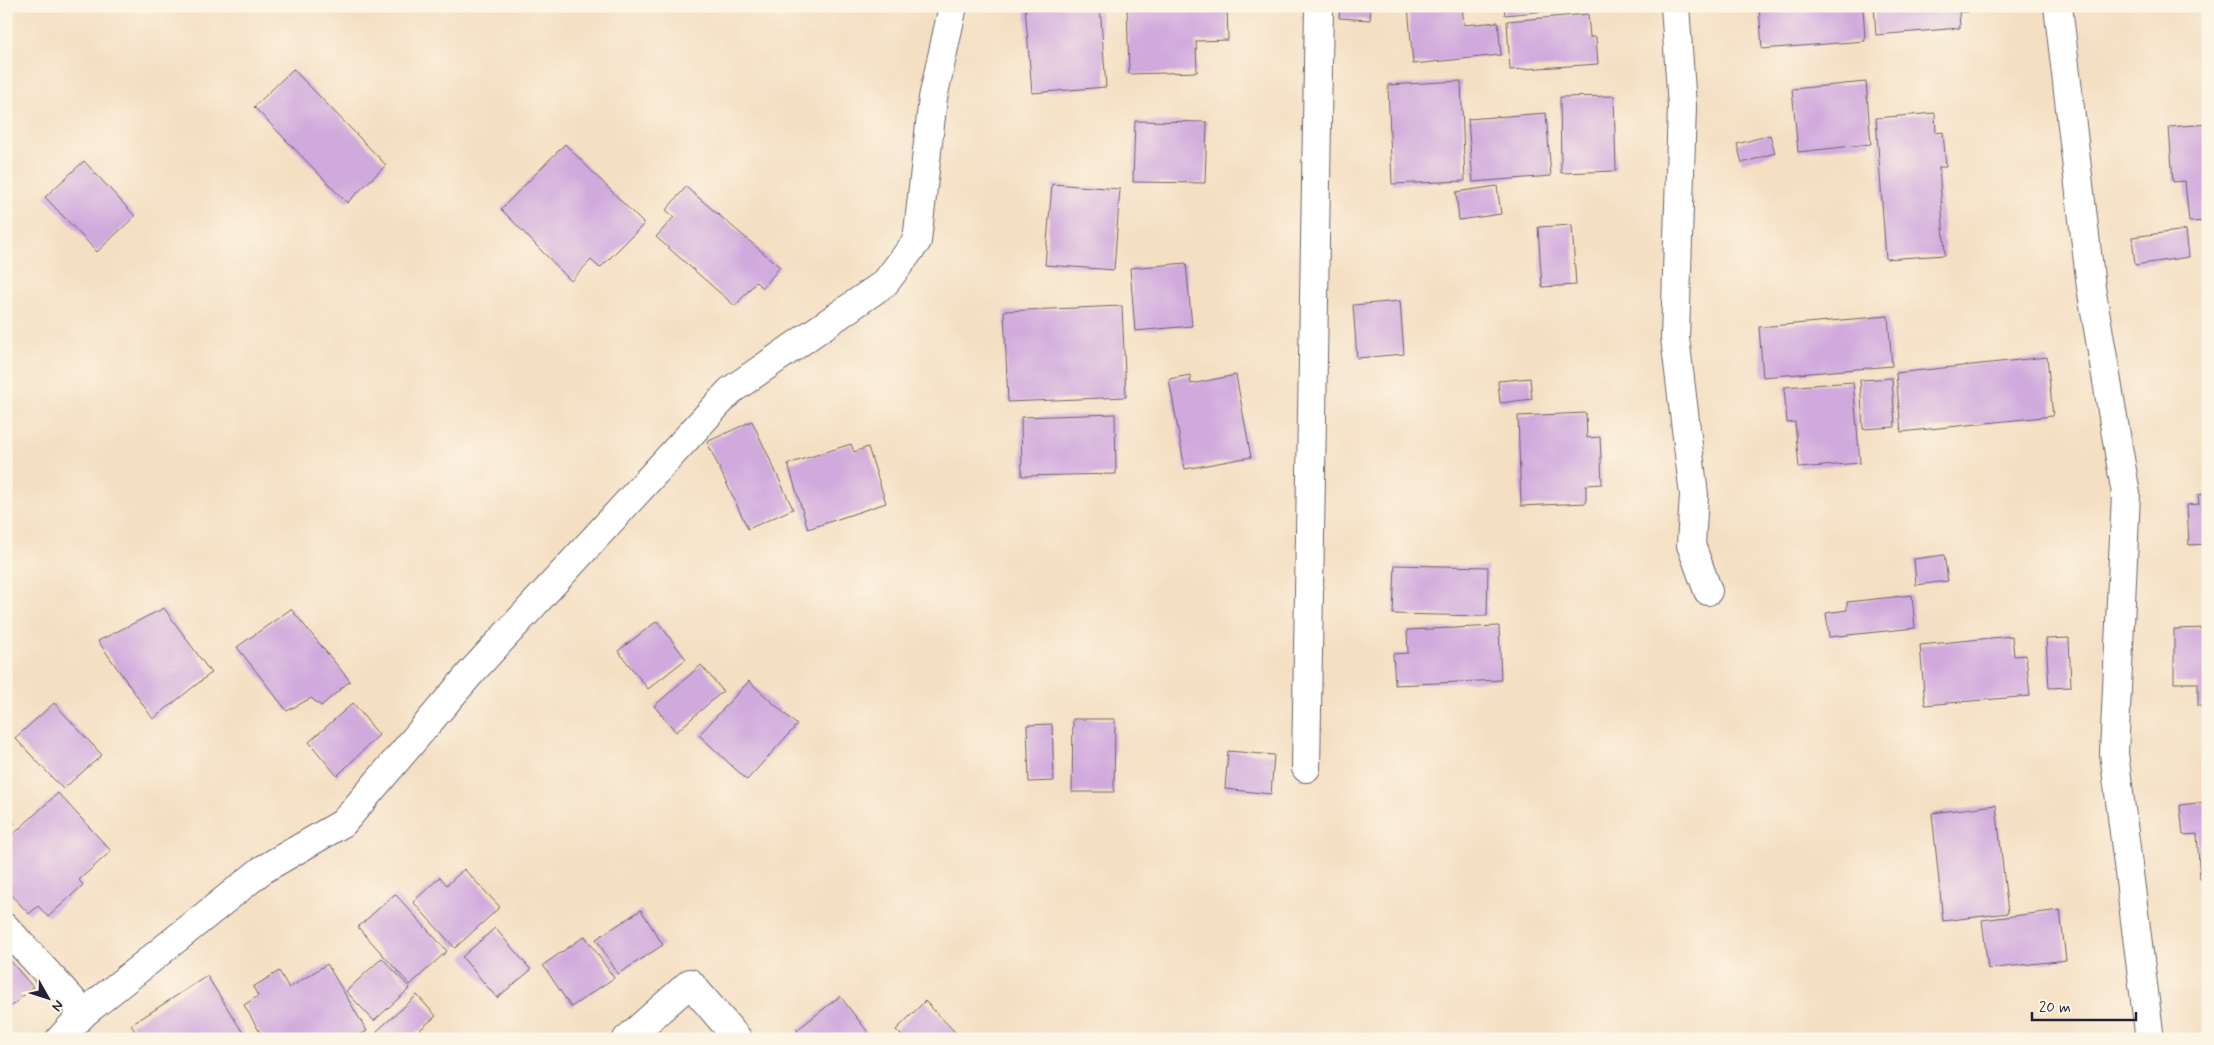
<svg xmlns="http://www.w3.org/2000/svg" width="2214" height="1045" viewBox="0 0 2214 1045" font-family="Mynerve,sans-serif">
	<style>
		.building { fill: #d0a9dd }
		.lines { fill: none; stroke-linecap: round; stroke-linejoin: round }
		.street-casing { stroke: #6c646b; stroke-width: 30 }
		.street { stroke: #fff; stroke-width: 28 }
	</style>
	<rect width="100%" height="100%" fill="#fcf5e5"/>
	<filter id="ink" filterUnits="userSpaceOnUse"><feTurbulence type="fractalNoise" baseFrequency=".02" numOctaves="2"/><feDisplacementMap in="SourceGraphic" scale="10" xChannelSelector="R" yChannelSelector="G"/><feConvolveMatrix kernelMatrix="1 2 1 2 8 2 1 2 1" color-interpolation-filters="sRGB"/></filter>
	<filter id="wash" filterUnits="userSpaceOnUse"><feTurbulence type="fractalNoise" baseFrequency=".0096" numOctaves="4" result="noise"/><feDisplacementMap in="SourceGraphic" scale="20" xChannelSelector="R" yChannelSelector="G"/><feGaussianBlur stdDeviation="1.12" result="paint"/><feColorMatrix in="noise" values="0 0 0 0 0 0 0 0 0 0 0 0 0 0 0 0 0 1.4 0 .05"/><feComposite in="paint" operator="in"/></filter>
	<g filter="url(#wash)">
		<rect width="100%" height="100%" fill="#f4dfc3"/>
		<g id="blocks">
			<!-- building -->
			<g class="building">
				<path d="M1025,6H1100L1106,87L1032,93Z"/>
				<path d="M1127,6H1227L1228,40L1196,41L1197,72L1129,74Z"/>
				<path d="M1340,6H1371L1370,20L1339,18Z"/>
				<path d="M1408,6H1462L1464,25L1498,22L1501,55L1413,64Z"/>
				<path d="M1504,6H1546L1547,11L1505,15Z"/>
				<path d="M1759,6H1863L1865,41L1762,49Z"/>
				<path d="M1874,6H1968V12H1959L1960,28L1876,35Z"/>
				<path d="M1588,14L1590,37H1596L1598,64L1510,70L1507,21Z"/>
				<path d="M293,69L386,165L347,203L254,107Z"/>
				<path d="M1461,81L1465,181L1392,184L1388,85Z"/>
				<path d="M1866,82L1871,144L1798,152L1792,89Z"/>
				<path d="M1614,96L1616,171L1561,173L1560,97Z"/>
				<path d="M1546,113L1551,176L1473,182L1468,119Z"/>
				<path d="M1935,113L1936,133L1943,132L1946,167H1939L1945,255L1886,259L1876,118Z"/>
				<path d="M1135,121L1207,122L1205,183L1133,182Z"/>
				<path d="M2208,124V221L2189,222L2185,181L2173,182L2169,127Z"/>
				<path d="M1770,135L1775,153L1742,163L1737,144Z"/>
				<path d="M565,144L644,224L600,268L591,260L571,281L501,209Z"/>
				<path d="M84,161L135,216L97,252L45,197Z"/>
				<path d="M1052,184L1120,189L1114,270L1045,265Z"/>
				<path d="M1497,186L1501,214L1459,220L1456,192Z"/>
				<path d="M686,187L780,267L763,288L756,282L735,306L656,237L674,217L666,210Z"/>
				<path d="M1572,225L1576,285L1542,287L1538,227Z"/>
				<path d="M2186,230L2189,257L2135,265L2132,237Z"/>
				<path d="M1186,263L1192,326L1135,331L1130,268Z"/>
				<path d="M1400,301L1404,354L1357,358L1353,305Z"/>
				<path d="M1122,306L1126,397L1008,402L1004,311Z"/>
				<path d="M1888,316L1892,366L1763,377L1759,327Z"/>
				<path d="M2047,357L2053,416L1901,432L1896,373Z"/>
				<path d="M1190,375L1191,384L1236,375L1251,457L1185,469L1169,379Z"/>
				<path d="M1530,378L1532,399L1500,403L1498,381Z"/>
				<path d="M1892,378L1895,427L1863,429L1860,380Z"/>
				<path d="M1853,382L1860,463L1799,468L1795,422L1787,423L1784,387Z"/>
				<path d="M1586,413L1587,438L1600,437L1602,484L1586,485V503L1521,506L1518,416Z"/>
				<path d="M1115,414L1116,474L1022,476L1021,417Z"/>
				<path d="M752,421L793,509L748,529L707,442Z"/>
				<path d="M851,444L854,452L868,447L886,503L808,529L788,464Z"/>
				<path d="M2208,494V544L2189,545L2187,505L2199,504L2198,495Z"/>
				<path d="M1944,555L1948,581L1916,585L1914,559Z"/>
				<path d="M1395,565L1488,567L1487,616L1393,614Z"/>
				<path d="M1912,595L1915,628L1829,637L1826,613L1847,610V602Z"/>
				<path d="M164,608L211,673L153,719L98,641Z"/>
				<path d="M291,609L350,681L321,706L311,698L287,711L237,647Z"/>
				<path d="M657,621L686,659L648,689L618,651Z"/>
				<path d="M1499,626L1501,680L1395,685L1393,654L1408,653L1407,630Z"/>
				<path d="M2208,628V706H2198V683H2174V629Z"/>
				<path d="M2012,636L2014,656L2026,655L2030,696L1925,705L1920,645Z"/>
				<path d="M2069,638L2071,687L2049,688L2046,639Z"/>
				<path d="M701,665L723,691L676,732L654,706Z"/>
				<path d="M749,681L797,725L747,780L699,735Z"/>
				<path d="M54,703L102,755L63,789L15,738Z"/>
				<path d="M353,703L379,735L337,776L309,742Z"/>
				<path d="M1073,719H1115L1114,792H1072Z"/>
				<path d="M1052,724L1054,781L1029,782L1027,725Z"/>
				<path d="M1228,751L1274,755L1271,794L1225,789Z"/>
				<path d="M2205,783H2208V878L2200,879L2197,834L2183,835L2180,805L2206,802Z"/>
				<path d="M58,793L111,851L79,880L83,885L48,917L38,906L29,914L6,889V841Z"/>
				<path d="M1996,805L2008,913L1943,921L1932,813Z"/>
				<path d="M6,815L14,824L6,831Z"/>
				<path d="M464,869L500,907L455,948L413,902L440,877L447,885Z"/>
				<path d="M395,894L447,951L410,985L358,927Z"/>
				<path d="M641,910L663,945L618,974L596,939Z"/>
				<path d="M2060,910L2066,960L1988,969L1982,920Z"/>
				<path d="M495,928L531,970L497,998L462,957Z"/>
				<path d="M585,936L614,978L571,1007L543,965Z"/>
				<path d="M6,956L33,987L6,1011Z"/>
				<path d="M382,958L410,988L374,1021L346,991Z"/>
				<path d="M327,964L367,1031L354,1039H257L262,1036L244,1005L258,996L253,987L279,971L289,988Z"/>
				<path d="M207,976L247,1039H140L131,1025Z"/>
				<path d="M417,995L436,1016L409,1039H383L377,1031Z"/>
				<path d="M840,996L873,1039H803L797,1030Z"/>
				<path d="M925,1001L955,1032L948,1039H905L896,1030Z"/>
			</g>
		</g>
	</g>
	<g filter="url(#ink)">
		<use href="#blocks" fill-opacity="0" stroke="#6c646b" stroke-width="1"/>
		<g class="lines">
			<defs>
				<g id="street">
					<path d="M1675,6L1682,106L1675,338L1694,495L1691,545L1708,591"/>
					<path d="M2058,6L2091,287L2126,494L2114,753L2149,1032"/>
					<path d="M1306,768L1319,6"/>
					<path d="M6,928L84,1013"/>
					<path d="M60,1039L84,1013L262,870L343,823L469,675L730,391L885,283L917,241L933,98L953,6"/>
					<path d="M627,1039L690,983L738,1039"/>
				</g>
			</defs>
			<!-- street casing -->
			<use href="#street" class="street-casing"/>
			<!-- street -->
			<use href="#street" class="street"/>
		</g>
	</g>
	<!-- margin -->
	<rect width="2214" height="1045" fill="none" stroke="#fcf5e5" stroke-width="25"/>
	<!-- north arrow -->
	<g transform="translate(48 998) rotate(129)" stroke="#fcf5e5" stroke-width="4" paint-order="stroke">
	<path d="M0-4L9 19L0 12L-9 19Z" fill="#22223b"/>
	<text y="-8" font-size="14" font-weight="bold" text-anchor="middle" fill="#22223b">N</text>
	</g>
	<!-- scale -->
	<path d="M2032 1012v8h104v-8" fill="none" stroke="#22223b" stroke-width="2.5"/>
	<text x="2039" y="1012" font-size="15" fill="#22223b" stroke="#fcf5e5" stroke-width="4" paint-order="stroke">20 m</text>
</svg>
